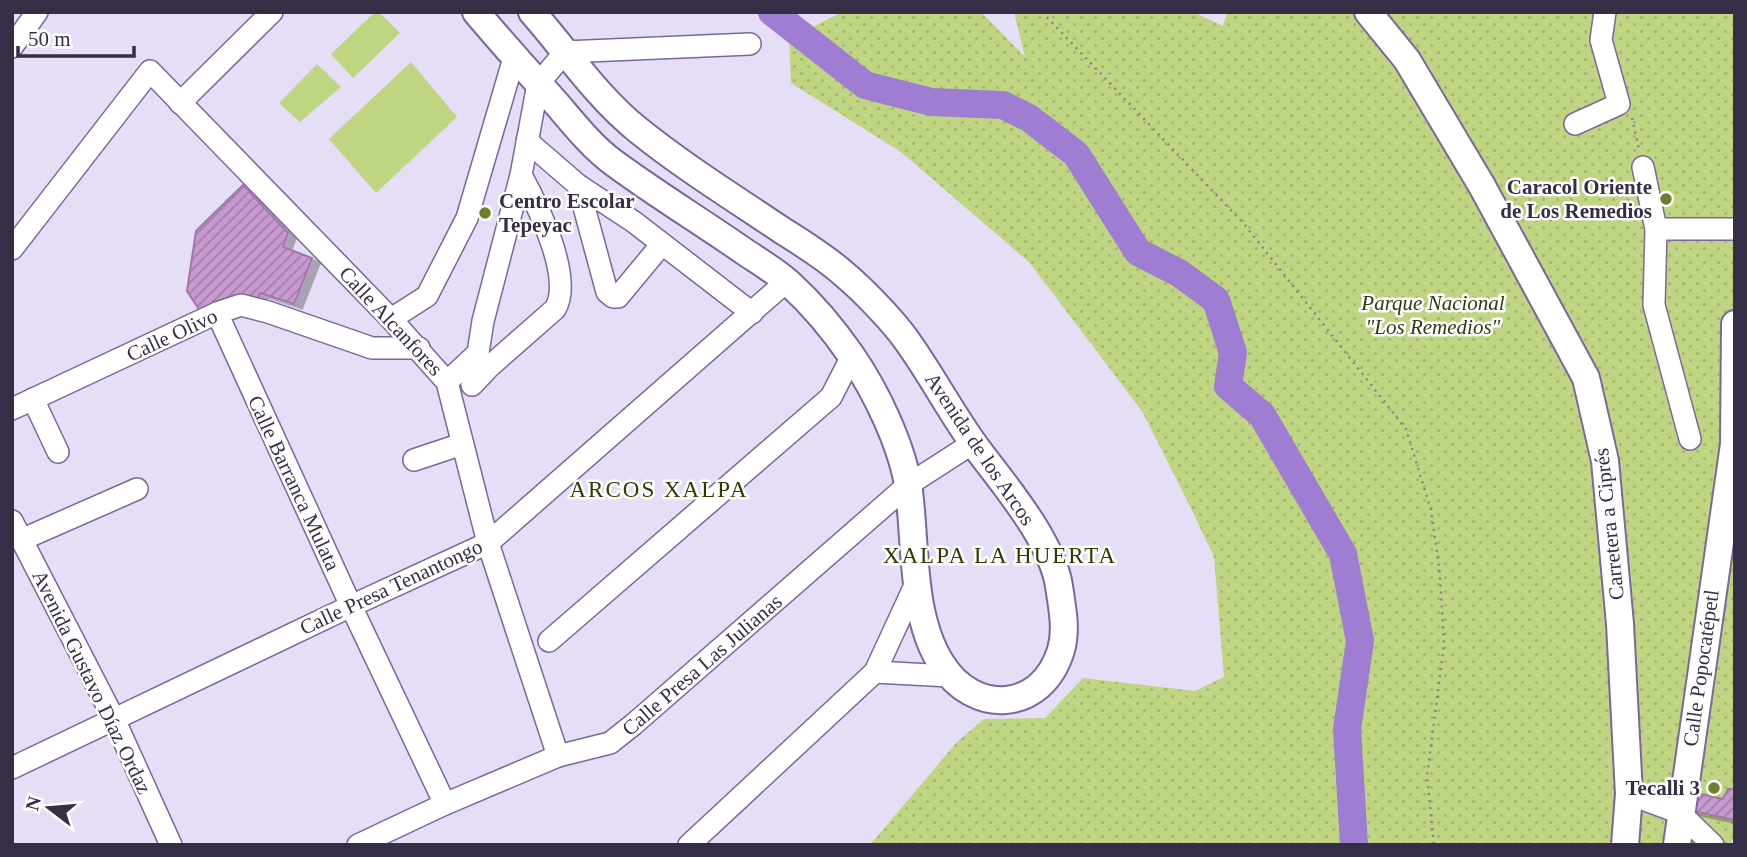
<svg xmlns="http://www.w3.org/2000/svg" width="1747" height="857" viewBox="0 0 1747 857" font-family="Georgia,serif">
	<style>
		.green { fill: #bfd582 }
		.park { fill: url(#park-dots) }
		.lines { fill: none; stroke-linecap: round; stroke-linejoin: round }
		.river { stroke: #9e7dd2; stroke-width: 28 }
		.building { fill: url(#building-hatch); stroke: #a176a8; stroke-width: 2; filter: url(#shadow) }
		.minor-casing { stroke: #7c669e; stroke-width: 24 }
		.major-casing { stroke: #7c669e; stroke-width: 30 }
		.path { stroke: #887f98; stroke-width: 2.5; stroke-dasharray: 2 5; stroke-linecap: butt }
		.minor { stroke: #fff; stroke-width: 21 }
		.major { stroke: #fff; stroke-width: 26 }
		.poi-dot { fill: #6d7f2f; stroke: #fff; stroke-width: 2.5 }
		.labels { text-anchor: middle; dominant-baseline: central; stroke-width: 5; stroke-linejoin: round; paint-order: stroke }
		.poi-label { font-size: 21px; font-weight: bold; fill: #362d46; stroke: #fff; text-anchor: end }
		.park-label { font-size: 21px; font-style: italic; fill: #2f3910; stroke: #fff }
		.street-label { font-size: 21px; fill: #362d46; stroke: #fff }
		.neighbourhood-label { font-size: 23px; letter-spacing: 2px; fill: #2f3a00; stroke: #fff }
	</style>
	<defs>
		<pattern id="park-dots" width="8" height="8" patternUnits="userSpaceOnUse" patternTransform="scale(1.75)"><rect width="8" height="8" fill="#bfd582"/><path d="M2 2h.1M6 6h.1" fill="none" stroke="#a5b772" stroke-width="1.8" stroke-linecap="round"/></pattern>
		<pattern id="building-hatch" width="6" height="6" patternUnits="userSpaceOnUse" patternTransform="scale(1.75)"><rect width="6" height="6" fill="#c79acf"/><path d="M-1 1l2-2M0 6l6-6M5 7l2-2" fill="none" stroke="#a27eaa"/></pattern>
		<filter id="shadow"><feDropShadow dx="8" dy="4.5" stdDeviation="0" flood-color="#0004"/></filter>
	</defs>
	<rect width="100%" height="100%" fill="#e6ddf6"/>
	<!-- green -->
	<g class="green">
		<path d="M375,12H379L400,33L353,78L331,54Z"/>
		<path d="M411,62L457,117L376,193L329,139Z"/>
		<path d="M317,64L341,87L300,122L279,103Z"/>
	</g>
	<!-- park -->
	<path class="park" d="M842,12H981L1025,57L1014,12H1193L1223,26L1227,12H1735V836L1730,845H870L957,742L984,719L1045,718L1083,678L1195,691L1224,677L1214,557L1187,500L1142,411L1029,262L901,152L791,83L789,39Z"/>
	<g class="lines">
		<!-- river -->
		<path class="river" d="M772,12L865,85L931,102L1003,105L1029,118L1076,154L1138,252L1179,273L1216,300L1233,353L1228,386L1262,415L1343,554L1360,641L1347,729L1354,845"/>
	</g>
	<!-- building -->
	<g class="building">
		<path d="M243,185L288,233L283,247L312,258L294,304L260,293L255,305L200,311L187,291L196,231Z"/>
		<path d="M1728,789H1735V820L1688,810L1692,792L1723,799Z"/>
	</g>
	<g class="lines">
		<defs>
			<g id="minor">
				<path d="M12,47L37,12"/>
				<path d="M180,103L272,12"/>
				<path d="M1575,124L1619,104L1601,40L1605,12"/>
				<path d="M527,141L578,185L634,222L752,313"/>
				<path d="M1643,167L1656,229L1654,305L1690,439"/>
				<path d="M578,185L607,292L613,297H618L662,244"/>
				<path d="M1656,229H1735"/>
				<path d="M12,249L150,71L391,319L447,382L488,543L558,756"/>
				<path d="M217,313L351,606L445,804"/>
				<path d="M391,319L427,296L467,218L514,58"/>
				<path d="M447,382L478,353L483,321L521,175L538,84L565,52L750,44"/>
				<path d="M472,385L489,367L555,309C574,278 537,204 521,175"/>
				<path d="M33,399L58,452"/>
				<path d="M12,409L217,313L241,305L268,312L372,348H419"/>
				<path d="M414,460L462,444"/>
				<path d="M12,521L114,719L171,845"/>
				<path d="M21,540L137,489"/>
				<path d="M549,641L831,397L852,356"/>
				<path d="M875,672L949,676"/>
				<path d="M12,768L351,606L488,543L787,281"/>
				<path d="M1629,794L1680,813L1713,845"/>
				<path d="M358,845L445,804L558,756L610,743L634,724L908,485L973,443"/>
				<path d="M689,845L875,672L917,581"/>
			</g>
			<g id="major">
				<path d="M476,12C502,43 529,73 556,103C574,124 592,147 614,163C656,194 702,222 745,252C760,262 777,272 790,284C813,305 833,329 851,355C876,391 903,447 909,491C916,545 911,616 941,663C973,716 1042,713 1061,650C1067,629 1062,607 1059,586C1052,541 1006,487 979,451C951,414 930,371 902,334C887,315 863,290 844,274C826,258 804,244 783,231C734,198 684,167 638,130C597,97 567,52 532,12"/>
				<path d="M1368,12L1407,60L1482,186L1586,378L1605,461L1620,624L1629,794L1625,845"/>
				<path d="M1677,845L1734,444L1735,324"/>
			</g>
		</defs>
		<!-- minor casing -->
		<use href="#minor" class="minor-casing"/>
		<!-- major casing -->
		<use href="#major" class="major-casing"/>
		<!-- path -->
		<g class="path">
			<path d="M1042,12L1244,224L1406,429L1431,510L1440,575L1444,644L1427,777L1434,845"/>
			<path d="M1632,118L1639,149"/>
		</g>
		<!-- minor -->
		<use href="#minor" class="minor"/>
		<!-- major -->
		<use href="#major" class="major"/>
	</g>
	<!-- markers -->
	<g class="poi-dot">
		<circle cx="1666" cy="199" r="7"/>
		<circle cx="485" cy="213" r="7"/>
		<circle cx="1714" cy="788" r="7"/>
	</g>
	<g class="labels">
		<!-- poi labels -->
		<g class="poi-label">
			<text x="1652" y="187">Caracol Oriente<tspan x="1652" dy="24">de Los Remedios</tspan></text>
			<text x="499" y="201" text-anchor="start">Centro Escolar<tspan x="499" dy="24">Tepeyac</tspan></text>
			<text x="1700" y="788">Tecalli 3</text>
		</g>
		<!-- park labels -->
		<g class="park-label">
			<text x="1433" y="303">Parque Nacional<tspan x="1433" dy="24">"Los Remedios"</tspan></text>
		</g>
		<!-- street labels -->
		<g class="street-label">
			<text transform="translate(391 321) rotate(47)">Calle Alcanfores</text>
			<text transform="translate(172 335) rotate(-25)">Calle Olivo</text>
			<text transform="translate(980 449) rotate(56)">Avenida de los Arcos</text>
			<text transform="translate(294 483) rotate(65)">Calle Barranca Mulata</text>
			<text transform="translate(1609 524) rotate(-96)">Carretera a Ciprés</text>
			<text transform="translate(391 587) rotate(-25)">Calle Presa Tenantongo</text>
			<text transform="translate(702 665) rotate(-41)">Calle Presa Las Julianas</text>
			<text transform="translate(1701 668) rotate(-82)">Calle Popocatépetl</text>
			<text transform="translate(92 682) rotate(64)">Avenida Gustavo Díaz Ordaz</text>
		</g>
		<!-- neighbourhood labels -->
		<g class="neighbourhood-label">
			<text x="659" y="489">ARCOS XALPA</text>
			<text x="1000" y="555">XALPA LA HUERTA</text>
		</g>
	</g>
	<!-- border -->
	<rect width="1747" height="857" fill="none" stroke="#362d46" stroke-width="28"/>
	<!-- north arrow -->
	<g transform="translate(49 808) rotate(286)" stroke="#ffffff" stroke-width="5" paint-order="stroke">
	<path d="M0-5L12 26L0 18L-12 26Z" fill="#362d46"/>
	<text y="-10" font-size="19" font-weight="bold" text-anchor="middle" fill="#362d46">N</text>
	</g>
	<!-- scale -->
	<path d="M18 46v10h116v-10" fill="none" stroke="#362d46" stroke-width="3.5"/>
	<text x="28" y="46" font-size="21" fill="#362d46" stroke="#ffffff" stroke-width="5" paint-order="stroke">50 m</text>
</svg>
